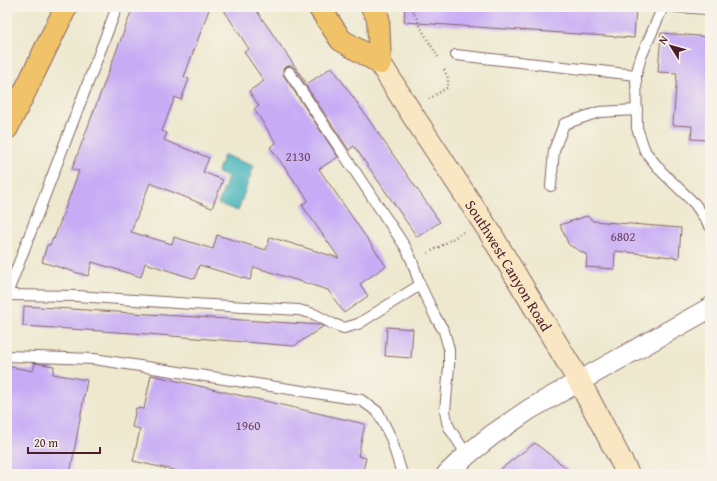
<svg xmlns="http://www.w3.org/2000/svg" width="717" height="481" viewBox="0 0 717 481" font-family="'Gentium Book Plus',serif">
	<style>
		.water { fill: #43b3ba; stroke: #466972 }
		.building { fill: #c7acf5 }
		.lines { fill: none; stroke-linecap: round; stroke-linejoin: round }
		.lane-casing { stroke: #836564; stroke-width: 12 }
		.street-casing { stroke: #836564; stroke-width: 22 }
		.secondary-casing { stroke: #836564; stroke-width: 24 }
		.highway-casing { stroke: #836564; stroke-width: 24 }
		.path { stroke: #836564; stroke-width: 2.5; stroke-dasharray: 1 3; stroke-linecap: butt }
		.lane { stroke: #fff; stroke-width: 10 }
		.street { stroke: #fff; stroke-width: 20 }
		.secondary { stroke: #f9e7c3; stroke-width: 22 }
		.highway { stroke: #f1c369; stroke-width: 22 }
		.labels { text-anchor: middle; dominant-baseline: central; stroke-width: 4; stroke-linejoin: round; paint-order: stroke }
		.number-label { font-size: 13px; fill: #69425e }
		.street-label { font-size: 15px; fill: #4a1f2b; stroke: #f7f3e8 }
	</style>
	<rect width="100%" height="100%" fill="#f7f3e8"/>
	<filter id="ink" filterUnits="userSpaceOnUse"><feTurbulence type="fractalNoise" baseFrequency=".025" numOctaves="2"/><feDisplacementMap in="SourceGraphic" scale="8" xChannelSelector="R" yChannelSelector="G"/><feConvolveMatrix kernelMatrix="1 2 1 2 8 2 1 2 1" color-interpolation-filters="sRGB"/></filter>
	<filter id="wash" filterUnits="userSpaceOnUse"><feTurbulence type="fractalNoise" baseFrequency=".012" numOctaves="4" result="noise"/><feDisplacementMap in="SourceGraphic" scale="16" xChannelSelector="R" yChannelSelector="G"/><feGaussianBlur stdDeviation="0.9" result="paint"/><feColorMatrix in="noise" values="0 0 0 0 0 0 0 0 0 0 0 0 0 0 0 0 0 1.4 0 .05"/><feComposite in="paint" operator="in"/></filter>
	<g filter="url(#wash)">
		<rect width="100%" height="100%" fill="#ede8ce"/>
		<!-- water -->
		<path class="water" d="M224,155L254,166L238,211L218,204L228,177L217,173Z"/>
		<g id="blocks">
			<!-- building -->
			<g class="building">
				<path d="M133,7H210L184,77L189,79L181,100L175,97L162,131L167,133L164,140L209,158L203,172L223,180L212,208L150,183L131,232L172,244L174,237L213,249L217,235L266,250L270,237L339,258L302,205L308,200L270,147L276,143L254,109L259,106L249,91L264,81L244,52L249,49L222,7H254L307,84L332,67L440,222L417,237L354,146L349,150L294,68L292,66H288L285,67L283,69V73L284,76L338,157L319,169L386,266L360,284L368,296L344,313L328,290L254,267L250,280L199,265L195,279L145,263L141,277L92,262L88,276L42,262L47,245H50L53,238L54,239L79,171L72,169Z"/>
				<path d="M405,7H636L634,38L404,22Z"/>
				<path d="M661,33L710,37V140L691,139L692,126L673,125L677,73L658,72Z"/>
				<path d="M587,216L593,221L681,228L679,258L655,255L615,251L614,269L586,267L587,255L569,245L560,225Z"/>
				<path d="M24,306L320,325L324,326L294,346L147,334L23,326Z"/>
				<path d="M387,327L413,329L411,358L385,356Z"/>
				<path d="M35,363L54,366L53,374L87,380L70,474H7V366L33,371Z"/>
				<path d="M151,375L365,424L358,456L366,458L362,474H191L133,461L140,429L132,427L136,408L144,409Z"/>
				<path d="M535,443L574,474H494Z"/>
			</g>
		</g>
	</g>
	<g filter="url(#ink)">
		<use href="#blocks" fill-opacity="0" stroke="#836564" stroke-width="1"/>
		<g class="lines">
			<defs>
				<g id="lane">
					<path d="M675,7L710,9"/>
					<path d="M456,55L636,75L637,128L645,151L661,171L695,204L710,226"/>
					<path d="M289,72L406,248L412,261L420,285"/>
					<path d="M636,75L641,57L663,7"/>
					<path d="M551,186L554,150L564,124L599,112L637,110"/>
					<path d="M7,294L117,7"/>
					<path d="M7,295L77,296L192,304L299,310L314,314L333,324L344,328L358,324L420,285L436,318L444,331L449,349V367L445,411L447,422L450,429L467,455"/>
					<path d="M7,356L94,359L361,400L378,412L391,438L402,474"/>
				</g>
				<path id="street" d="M447,474L467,455L492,435L530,409L710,308"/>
				<g id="secondary">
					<path id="s1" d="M380,63L410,111L489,231L579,381L603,426L628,474"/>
				</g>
				<g id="highway">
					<path d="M319,7L341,40L380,63"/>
					<path d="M372,7L378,18L380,63"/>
					<path d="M7,128L66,7"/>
				</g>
			</defs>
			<!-- lane casing -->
			<use href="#lane" class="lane-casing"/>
			<!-- street casing -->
			<use href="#street" class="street-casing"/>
			<!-- secondary casing -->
			<use href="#secondary" class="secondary-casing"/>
			<!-- highway casing -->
			<use href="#highway" class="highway-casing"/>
			<!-- path -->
			<g class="path">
				<path d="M411,7L422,30L438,57"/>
				<path d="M429,99L448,87V78L443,67"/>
				<path d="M428,253L441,246L463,232"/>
			</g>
			<!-- lane -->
			<use href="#lane" class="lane"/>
			<!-- street -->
			<use href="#street" class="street"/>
			<!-- secondary -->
			<use href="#secondary" class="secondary"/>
			<!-- highway -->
			<use href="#highway" class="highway"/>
		</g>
	</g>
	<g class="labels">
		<!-- number labels -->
		<g class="number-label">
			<text x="298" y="156">2130</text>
			<text x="623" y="236">6802</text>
			<text x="248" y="425">1960</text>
		</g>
		<!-- street labels -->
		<g class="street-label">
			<text stroke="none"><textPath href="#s1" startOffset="240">Southwest Canyon Road</textPath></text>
		</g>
	</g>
	<!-- margin -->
	<rect width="717" height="481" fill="none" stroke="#f7f3e8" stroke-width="24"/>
	<!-- north arrow -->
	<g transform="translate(671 46) rotate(307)" stroke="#f7f3e8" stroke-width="3" paint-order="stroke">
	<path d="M0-3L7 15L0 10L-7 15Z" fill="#4a1f2b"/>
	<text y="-6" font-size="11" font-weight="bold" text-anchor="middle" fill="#4a1f2b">N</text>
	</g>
	<!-- scale -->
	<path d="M28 447v6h72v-6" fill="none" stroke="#4a1f2b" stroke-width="2"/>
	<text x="34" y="447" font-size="12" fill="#4a1f2b" stroke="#f7f3e8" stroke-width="3" paint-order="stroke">20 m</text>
</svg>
